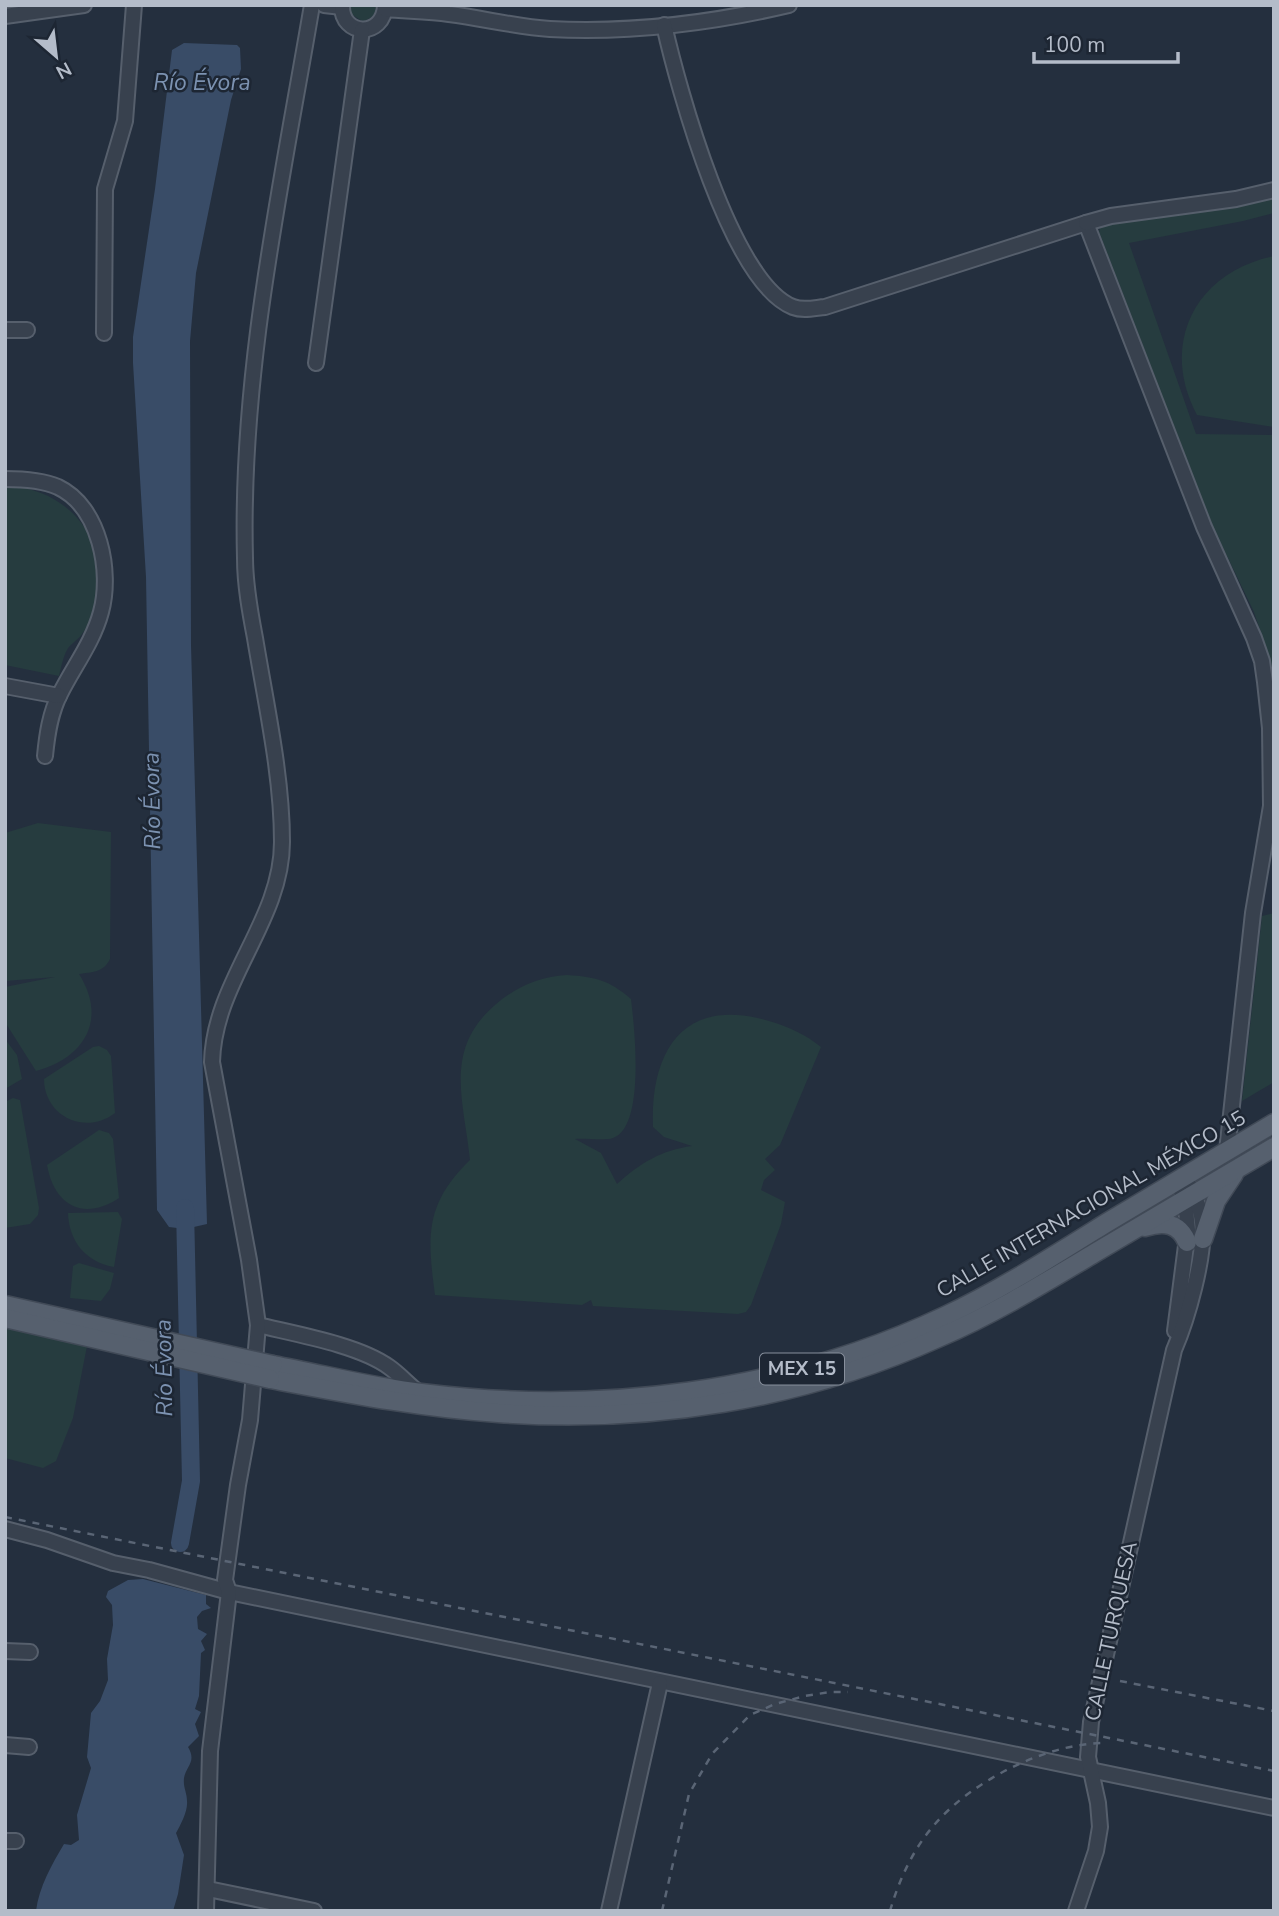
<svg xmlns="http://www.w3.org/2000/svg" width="1279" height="1916" viewBox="0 0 1279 1916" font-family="'Nunito Sans',sans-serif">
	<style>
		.green { fill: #263c3f }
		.water { fill: #394c67 }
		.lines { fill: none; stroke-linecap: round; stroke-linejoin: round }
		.river { stroke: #394c67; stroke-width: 18 }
		.minor-casing { stroke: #565f6c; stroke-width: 18 }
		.major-casing { stroke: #414a57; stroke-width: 21 }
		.minor { stroke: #38414e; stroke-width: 14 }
		.major { stroke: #56606e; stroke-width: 18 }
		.rail { stroke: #5a6575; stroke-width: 2.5; stroke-dasharray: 7 7; stroke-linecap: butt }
		.major-bridge-casing { stroke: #414a57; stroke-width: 21; stroke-linecap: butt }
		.major-bridge { stroke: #56606e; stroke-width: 18 }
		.labels { text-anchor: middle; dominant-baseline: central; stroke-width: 5; stroke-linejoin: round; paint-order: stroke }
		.shield { fill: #1d2633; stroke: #878f9c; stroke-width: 2 }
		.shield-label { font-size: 19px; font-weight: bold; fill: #b4bcc9 }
		.street-label { font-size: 21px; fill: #b4bcc9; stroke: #1d2633 }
		.water-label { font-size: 23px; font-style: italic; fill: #7c92b1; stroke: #1d2633 }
	</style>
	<rect width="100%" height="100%" fill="#242f3e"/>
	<!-- green -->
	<g class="green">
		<path d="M349,5H376C376,14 371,20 362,21L351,14Z"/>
		<path d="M1274,193V213L1243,221L1129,243L1196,434L1274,435V694L1267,651L1254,612L1213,527L1099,232L1101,225L1111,222Z"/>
		<path d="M1274,256V427L1197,415C1159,344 1195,272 1274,256Z"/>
		<path d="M5,486C71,487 116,547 95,610C92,618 87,628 82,634C78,640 70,644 67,650C63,657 61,668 59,676L5,665Z"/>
		<path d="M38,823L111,832L110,959C103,973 92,972 79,974C108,1020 84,1058 36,1071L5,1022V987L55,977L5,981V833Z"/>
		<path d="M1274,913V1082L1242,1101L1262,916Z"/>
		<path d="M567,975C596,977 609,980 631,999C634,1024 646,1127 613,1138C605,1141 585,1138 575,1139L601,1153L617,1184C640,1163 662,1150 692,1146L664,1137L653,1127C650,1049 685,996 769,1021C789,1027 805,1034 821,1047L780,1145L765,1159L775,1170L764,1180L761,1190L785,1202L781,1224L751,1305L746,1312L738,1314L593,1306L591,1300L582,1305L435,1295C427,1235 425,1204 470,1160C464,1101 443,1050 495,1005C517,986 539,977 567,975Z"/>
		<path d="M5,1039L17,1055L22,1079L5,1089Z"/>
		<path d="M99,1046L107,1050L111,1056L115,1113C85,1136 44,1116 44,1079L93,1047Z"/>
		<path d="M13,1098L20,1100L39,1208L38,1215L30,1224L5,1228V1102Z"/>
		<path d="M99,1130L109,1133L113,1139L119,1198C83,1222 54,1205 47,1165Z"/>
		<path d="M118,1212L122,1219L114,1267C86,1262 69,1242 68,1213Z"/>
		<path d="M79,1263L114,1273L110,1289L101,1301L70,1298L73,1266Z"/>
		<path d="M5,1323L87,1346L73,1418L56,1461L43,1468L5,1458Z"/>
	</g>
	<!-- water -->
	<g class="water">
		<path d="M184,43L237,45L240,48L241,69L231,100L196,273L190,341L191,645L207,1224L185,1229L169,1227L157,1210L146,577L133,363V337L155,189L172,50Z"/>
		<path d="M143,1579L206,1595V1604L211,1608L202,1611L197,1617L198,1629L207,1634L201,1641L205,1650L201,1653L199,1696L195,1709L201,1712L195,1724L199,1736L188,1747C197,1762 186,1766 184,1778C183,1788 187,1792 187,1801C188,1811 181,1824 176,1833L184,1855L178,1894L173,1911H36C39,1887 52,1864 64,1844L71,1845L79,1840L77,1815L91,1768L87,1757L91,1713L100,1701L108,1680L107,1659L113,1625L112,1605L106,1597L108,1591L128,1580Z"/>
	</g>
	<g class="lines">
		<!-- river -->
		<path class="river" d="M180,1543L191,1481L185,1208"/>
		<defs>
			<g id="minor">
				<path d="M324,5L342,7"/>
				<path d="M342,5C341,37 384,38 385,5"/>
				<path d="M385,9C406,11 428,11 449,14C483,18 516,27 550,29C629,33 712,23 789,5"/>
				<path d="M5,16L84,5"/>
				<path d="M664,25C678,87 731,283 793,307C803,311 814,308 825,307L1086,223L1204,527L1254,638L1262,661L1265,682L1270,728L1271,806L1253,913L1227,1151"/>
				<path d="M1086,223L1111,216L1236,199L1274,190"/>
				<path d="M5,330H27"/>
				<path d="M104,333L105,189L125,121L134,5"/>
				<path d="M316,363L362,30"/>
				<path d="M5,479C23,479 42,480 58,487C100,507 112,572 101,612C93,642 74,666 60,694C50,713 47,735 45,756"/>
				<path d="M5,686L59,696"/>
				<path d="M258,1325C295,1334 359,1345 389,1367C399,1374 408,1384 418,1392"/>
				<path d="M1175,1331L1188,1230L1185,1200L1177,1181"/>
				<path d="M5,1529L47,1540L113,1563L149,1570L229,1592L1274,1808"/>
				<path d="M5,1651L30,1652"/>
				<path d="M5,1745L29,1747"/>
				<path d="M5,1841H16"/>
				<path d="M208,1889L314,1911"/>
				<path d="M206,1911L210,1751L229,1592L225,1580L238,1485L250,1420L258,1325L249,1260L212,1062C214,981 282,921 282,842C282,775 266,705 255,638C250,612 245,585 245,558C240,372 281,188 312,5"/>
				<path d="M609,1911L660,1683"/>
				<path d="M1076,1911L1096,1851L1100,1827L1098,1803L1088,1757L1091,1722L1174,1350C1187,1320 1206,1255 1202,1222C1200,1205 1193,1191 1184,1176"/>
			</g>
			<g id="major">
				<path d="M1145,1227C1164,1221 1179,1223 1187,1242"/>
				<path d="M1203,1239L1216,1201L1234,1174"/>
				<path d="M273,1365C322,1374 371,1387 421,1393C598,1415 782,1393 945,1316C1002,1289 1055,1255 1108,1222C1163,1189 1218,1156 1274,1123"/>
				<path d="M270,1379C345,1393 421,1408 498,1413C649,1424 800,1400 938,1338C994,1314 1046,1282 1098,1251C1157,1216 1215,1182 1274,1147"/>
			</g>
		</defs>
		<!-- minor casing -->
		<use href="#minor" class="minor-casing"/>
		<!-- major casing -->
		<use href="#major" class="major-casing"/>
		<!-- minor -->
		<use href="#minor" class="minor"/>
		<!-- major -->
		<use href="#major" class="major"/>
		<!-- rail -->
		<g class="rail">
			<path d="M5,1517L1274,1771"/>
			<path d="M1120,1681L1274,1711"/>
			<path d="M662,1911L689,1794L712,1754L750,1715L775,1704L805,1696L830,1692H848"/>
			<path d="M890,1911C899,1880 913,1849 935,1824C973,1780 1049,1742 1107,1743"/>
		</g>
		<defs>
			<g id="major-bridge">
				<path d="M5,1305L273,1365"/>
				<path d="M5,1318L270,1379"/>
			</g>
		</defs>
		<!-- major-bridge casing -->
		<use href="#major-bridge" class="major-bridge-casing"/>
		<!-- major-bridge -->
		<use href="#major-bridge" class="major-bridge"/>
	</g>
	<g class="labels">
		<!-- shield labels -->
		<rect class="shield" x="760" y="1353.5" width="84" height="31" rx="5"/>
		<g class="shield-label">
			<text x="802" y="1369">MEX 15</text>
		</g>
		<!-- street labels -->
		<g class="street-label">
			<text transform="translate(1091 1204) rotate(-30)">CALLE INTERNACIONAL MÉXICO 15</text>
			<text transform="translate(1111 1631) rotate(-78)">CALLE TURQUESA</text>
		</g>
		<!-- water labels -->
		<g class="water-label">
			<text x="202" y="82">Río Évora</text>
			<text transform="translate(152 801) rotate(-91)">Río Évora</text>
			<text transform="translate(164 1368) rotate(-91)">Río Évora</text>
		</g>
	</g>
	<!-- border -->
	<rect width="1279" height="1916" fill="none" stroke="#b4bcc9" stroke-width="14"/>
	<!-- north arrow -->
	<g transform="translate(56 56) rotate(152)" stroke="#1d2633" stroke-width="5" paint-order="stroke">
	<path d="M0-5L12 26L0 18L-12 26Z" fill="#b4bcc9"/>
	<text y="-10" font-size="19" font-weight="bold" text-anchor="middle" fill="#b4bcc9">N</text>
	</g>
	<!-- scale -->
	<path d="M1034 52v10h144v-10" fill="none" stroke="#b4bcc9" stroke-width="3.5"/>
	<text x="1044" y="52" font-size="21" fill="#b4bcc9" stroke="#1d2633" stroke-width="5" paint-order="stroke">100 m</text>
</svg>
